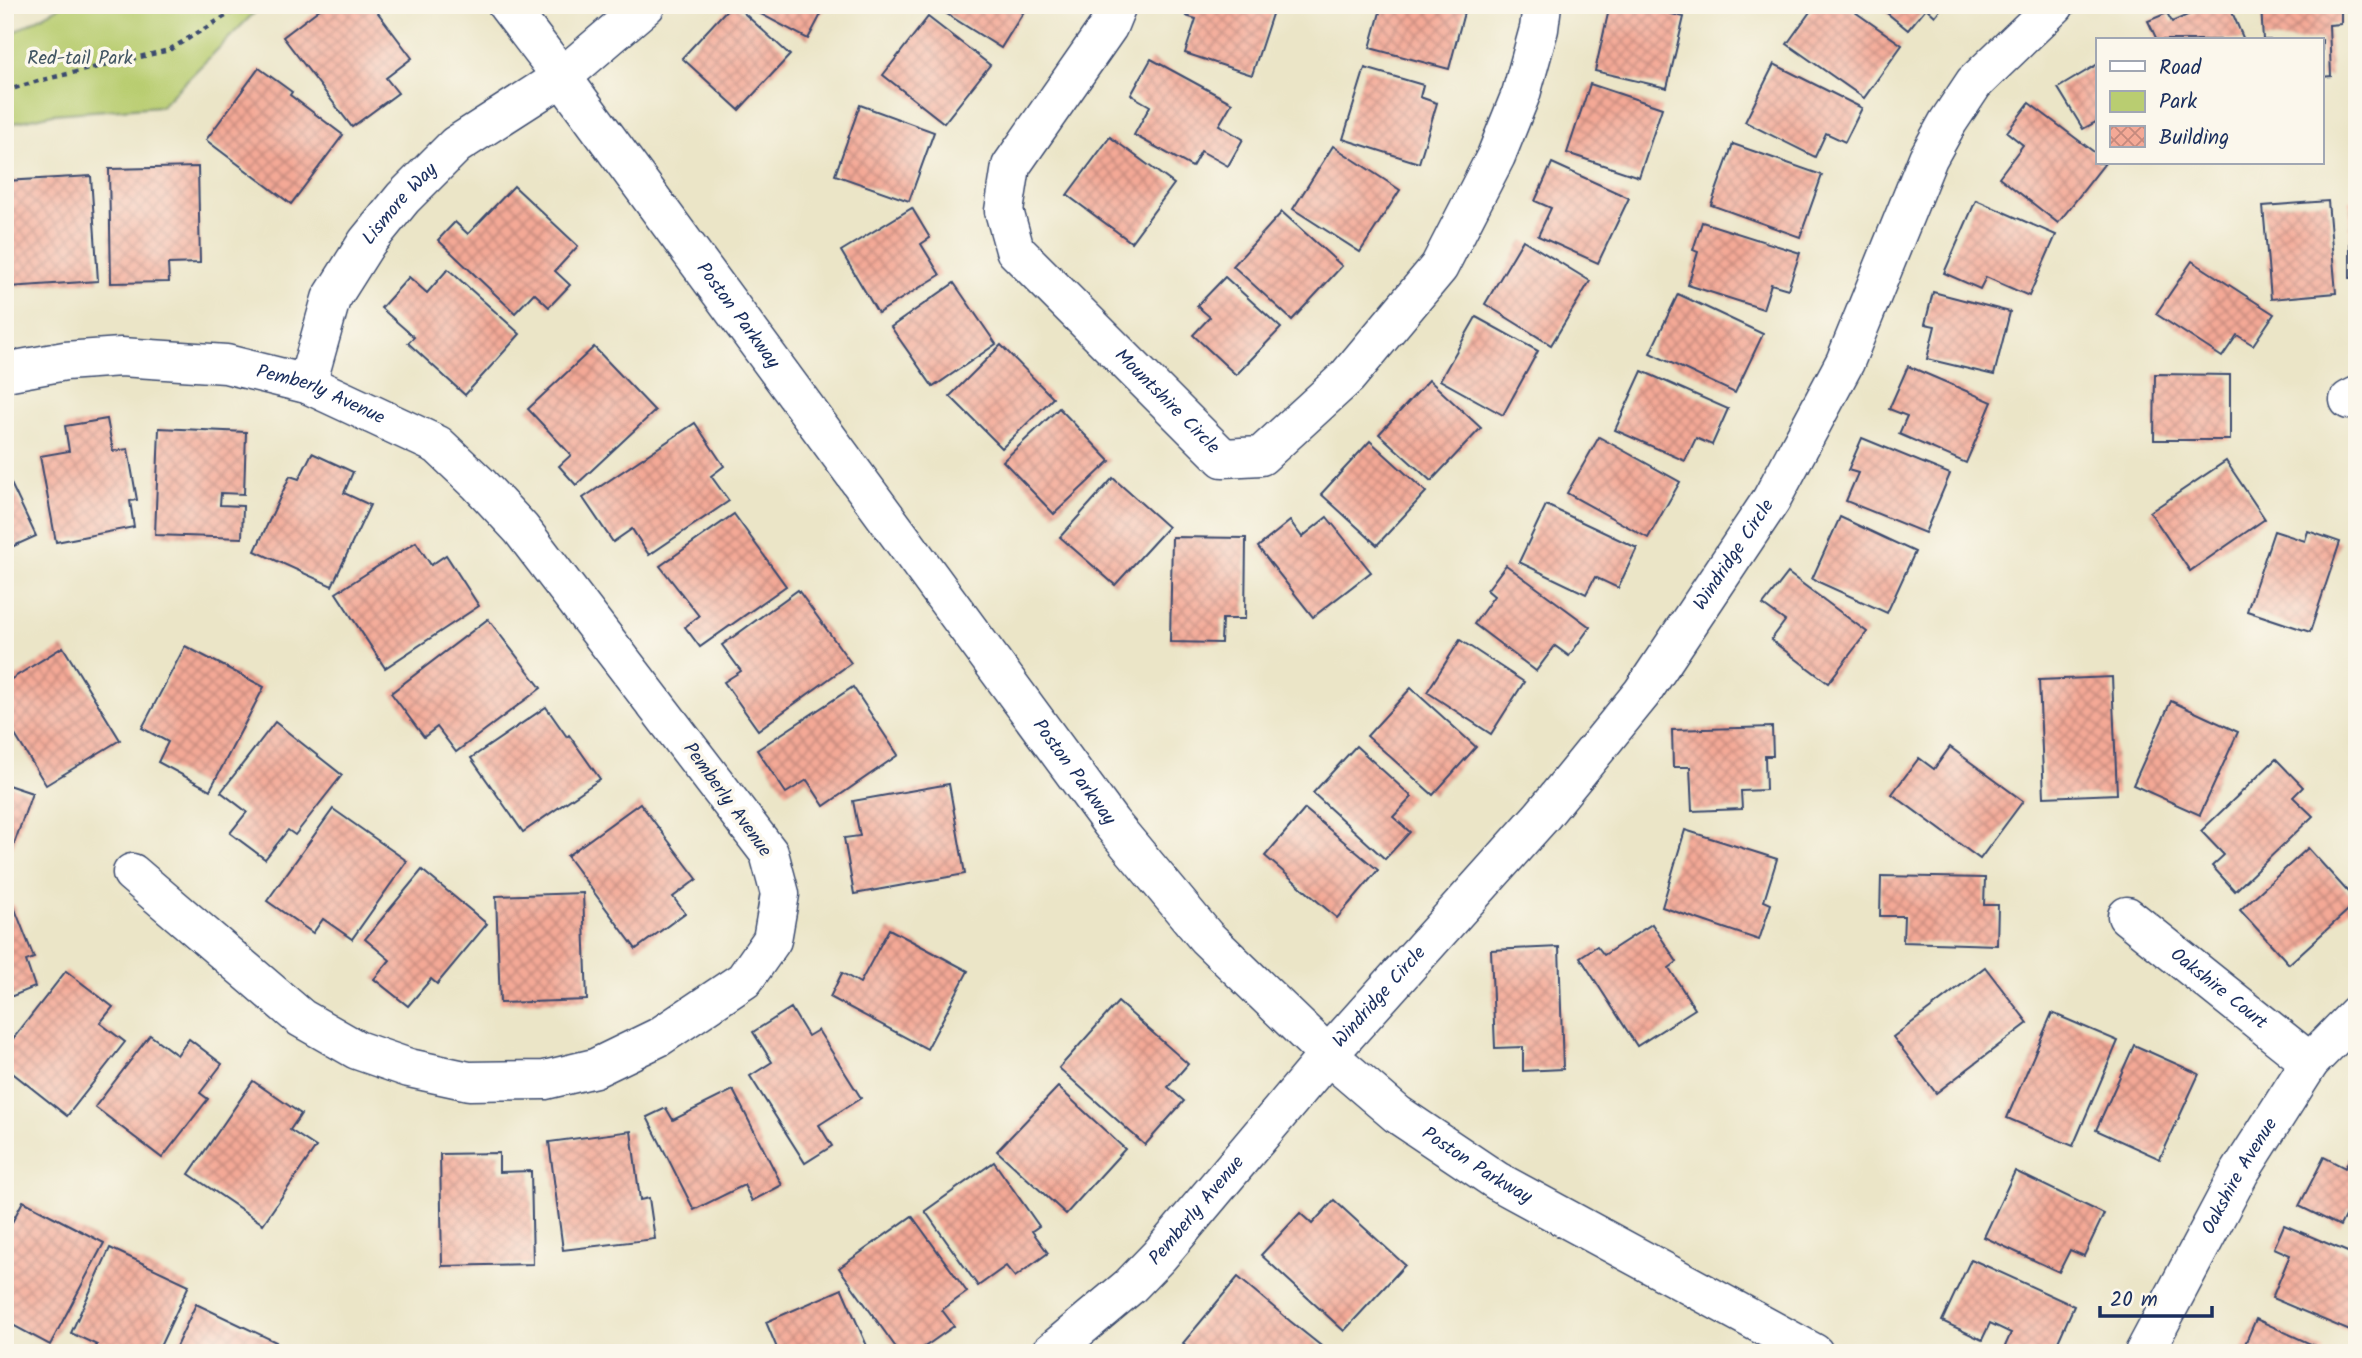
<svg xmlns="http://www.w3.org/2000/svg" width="2362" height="1358" viewBox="0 0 2362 1358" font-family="Kalam,sans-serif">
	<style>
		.park { fill: #b9cd71; stroke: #6a7e68; stroke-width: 2 }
		.building { fill: url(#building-cross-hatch) }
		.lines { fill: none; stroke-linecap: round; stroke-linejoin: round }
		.minor-casing { stroke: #3a4a6e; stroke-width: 41 }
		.path { stroke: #3a4a6e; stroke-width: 4.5; stroke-dasharray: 5 5; stroke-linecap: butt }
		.minor { stroke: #fff; stroke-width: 38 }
		.labels { text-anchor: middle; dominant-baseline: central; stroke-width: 7; stroke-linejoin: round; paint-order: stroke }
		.park-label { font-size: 19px; fill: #425663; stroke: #fbf7ec }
		.street-label { font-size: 19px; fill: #1b2f5e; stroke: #fbf7ec }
	</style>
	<defs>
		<pattern id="building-cross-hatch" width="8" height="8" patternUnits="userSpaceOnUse" patternTransform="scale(1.75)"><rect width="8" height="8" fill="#f4a996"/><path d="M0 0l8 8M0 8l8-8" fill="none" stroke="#c58a7e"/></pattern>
	</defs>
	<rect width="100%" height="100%" fill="#fbf7ec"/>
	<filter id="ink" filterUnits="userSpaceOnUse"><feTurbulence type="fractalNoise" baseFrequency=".0143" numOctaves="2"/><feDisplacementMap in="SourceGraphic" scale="14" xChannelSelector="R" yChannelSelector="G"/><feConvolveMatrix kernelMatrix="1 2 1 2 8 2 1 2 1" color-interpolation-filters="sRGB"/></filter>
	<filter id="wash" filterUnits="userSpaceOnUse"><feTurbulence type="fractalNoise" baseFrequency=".00686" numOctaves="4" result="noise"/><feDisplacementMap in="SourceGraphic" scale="28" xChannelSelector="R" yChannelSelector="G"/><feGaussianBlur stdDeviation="1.57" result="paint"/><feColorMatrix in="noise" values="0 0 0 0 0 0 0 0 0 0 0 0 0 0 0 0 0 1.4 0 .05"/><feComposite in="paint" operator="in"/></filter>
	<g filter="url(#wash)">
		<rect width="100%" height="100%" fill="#ebe5c7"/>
		<!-- park -->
		<path class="park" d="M63,5H262L161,106L53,114L5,125V37Z"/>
		<g id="blocks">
			<!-- building -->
			<g class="building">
				<path d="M325,5H372L412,58L386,78L398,93L352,127L283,37Z"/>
				<path d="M731,5H735L790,55L739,110L682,58Z"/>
				<path d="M744,5H826L808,39Z"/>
				<path d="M942,5H1028L1001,48L939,9Z"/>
				<path d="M1190,5H1275L1252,75L1185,53L1196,19L1186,16Z"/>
				<path d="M1382,5H1466L1449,69L1370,48Z"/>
				<path d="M1610,5H1636L1684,17L1667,88L1595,71Z"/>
				<path d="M1815,5H1845L1902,45L1864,98L1787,44Z"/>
				<path d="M1877,5H1944L1935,16L1926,8L1908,30Z"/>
				<path d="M2210,5H2229L2244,40H2157L2148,21L2167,13L2172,22Z"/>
				<path d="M2261,5H2341V24L2329,25L2331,76L2322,77V40H2263Z"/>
				<path d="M928,17L990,65L944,123L883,75Z"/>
				<path d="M1151,59L1232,103L1219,125L1243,139L1228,166L1201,151L1192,167L1134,135L1150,106L1131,95Z"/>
				<path d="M1774,64L1862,108L1845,142L1826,133L1815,157L1745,122Z"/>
				<path d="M2098,64V121L2083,129L2058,88Z"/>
				<path d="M259,68L292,92L290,95L343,135L291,204L206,140Z"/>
				<path d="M1365,68L1423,85L1420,97L1437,103L1419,163L1343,139Z"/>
				<path d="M1590,84L1662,108L1639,177L1567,153Z"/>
				<path d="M2029,103L2098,155V163H2105L2058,223L1999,177L2023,145L2007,132Z"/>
				<path d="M860,105L934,132L909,201L835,175Z"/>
				<path d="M1110,137L1174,184L1131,242L1067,195Z"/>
				<path d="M1733,144L1822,175L1800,237L1711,205Z"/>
				<path d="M1333,146L1400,190L1360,252L1293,209Z"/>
				<path d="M1552,163L1629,198L1598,263L1538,236L1551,208L1535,201Z"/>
				<path d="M198,167L200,263L168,264L169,282L111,283L109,169Z"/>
				<path d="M91,176L98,281L9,287L5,181Z"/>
				<path d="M514,186L578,246L555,271L570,285L549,307L534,293L515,313L438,240L455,222L468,234Z"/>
				<path d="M1976,200L2056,235L2029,296L1986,277L1980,289L1944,273Z"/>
				<rect x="2350" y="200" width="7" height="78"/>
				<path d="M2328,201L2336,293L2271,299L2263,206Z"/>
				<path d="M912,208L930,238L921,244L940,275L878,313L841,251Z"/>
				<path d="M1282,212L1342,266L1292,320L1233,266Z"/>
				<path d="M1702,222L1800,253L1788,289L1771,284L1763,309L1688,285L1698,252L1693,250Z"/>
				<path d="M1523,240L1590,281L1551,345L1485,304Z"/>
				<path d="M2192,261L2274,314L2253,345L2237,335L2222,357L2156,314Z"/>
				<path d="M448,269L520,334L465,395L408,343L414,337L381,308L409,277L427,293Z"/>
				<path d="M1225,277L1281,328L1236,375L1193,335L1210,317L1197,306Z"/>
				<path d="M954,283L996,344L933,387L891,327Z"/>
				<path d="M1933,292L2010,312L1994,375L1927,359L1935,326L1925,324Z"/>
				<path d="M1678,294L1763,334L1735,393L1650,353Z"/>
				<path d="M1476,317L1538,351L1503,415L1440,380Z"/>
				<path d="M1001,345L1053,398L1002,448L950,396Z"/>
				<path d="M594,347L655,411L576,485L559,466L571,455L528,409Z"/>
				<path d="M1908,366L1992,402L1966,463L1899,434L1907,416L1889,409Z"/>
				<path d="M1642,371L1728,409L1712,445L1696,438L1685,461L1615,430Z"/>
				<path d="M2155,374L2230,375V440H2154Z"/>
				<path d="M1429,380L1481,428L1431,481L1379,434Z"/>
				<path d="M1059,408L1110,461L1054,514L1003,461Z"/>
				<path d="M107,419L113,451L128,449L137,500L130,501L134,527L56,542L40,456L69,451L65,426Z"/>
				<path d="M695,423L724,466L711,476L729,501L649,555L632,529L613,542L583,498Z"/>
				<path d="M159,428L246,432L244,494L221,493L220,505L243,506L242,538L155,535Z"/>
				<path d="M1599,437L1680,482L1648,538L1567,493Z"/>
				<path d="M1862,438L1950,474L1925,533L1846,501L1858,473L1848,470Z"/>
				<path d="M1370,441L1426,492L1377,545L1321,494Z"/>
				<path d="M312,453L353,472L344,493L370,505L332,586L255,551L290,476L299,479Z"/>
				<path d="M2226,461L2265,519L2190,571L2150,512Z"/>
				<path d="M5,471L36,536L5,550Z"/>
				<path d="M1113,478L1168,527L1115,585L1060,537Z"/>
				<path d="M1546,505L1637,548L1618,588L1595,577L1586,594L1519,562Z"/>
				<path d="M734,514L786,586L700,647L685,627L699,616L660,566Z"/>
				<path d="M1327,517L1371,572L1313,617L1258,547L1290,521L1302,537Z"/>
				<path d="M1840,517L1915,552L1887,613L1812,579Z"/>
				<path d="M2274,531L2305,541L2308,531L2340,542L2310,632L2247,611Z"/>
				<path d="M1172,537L1246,538L1245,619H1222L1221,643L1170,642Z"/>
				<path d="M2354,538H2357V611H2353Z"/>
				<path d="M416,542L431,565L446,555L479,606L385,668L336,593Z"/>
				<path d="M1506,565L1590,627L1569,656L1555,646L1536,671L1474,624L1494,596L1487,590Z"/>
				<path d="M1788,573L1867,632L1828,683L1771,640L1785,621L1763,605Z"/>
				<path d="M798,590L851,663L758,730L724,682L741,671L722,645Z"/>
				<path d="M488,619L541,688L456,752L437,727L424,737L391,693Z"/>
				<path d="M1460,640L1524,682L1491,734L1427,692Z"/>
				<path d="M185,646L264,687L210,790L158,762L168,742L142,728Z"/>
				<path d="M63,647L120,740L46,785L5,719V683Z"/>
				<path d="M2112,677L2117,794L2044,797L2039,680Z"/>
				<path d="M853,687L898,755L824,806L807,780L786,793L757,750Z"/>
				<path d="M1411,688L1476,747L1433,795L1367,736Z"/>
				<path d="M2171,701L2238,732L2200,815L2133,785Z"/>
				<path d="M546,707L567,737L569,735L600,779L523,832L471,758Z"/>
				<path d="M275,722L342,775L295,835L288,830L265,859L230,833L247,812L221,792Z"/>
				<path d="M1772,727L1773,756H1765L1766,790L1741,791L1742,809L1692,811L1690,767H1673L1672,730Z"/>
				<path d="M1356,746L1412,797L1393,817L1410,832L1385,859L1313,793Z"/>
				<path d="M1950,747L2023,801L1980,859L1892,794L1919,758L1934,769Z"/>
				<path d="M2276,759L2303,787L2293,797L2313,816L2235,891L2212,866L2224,855L2201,831Z"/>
				<path d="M5,784L32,793L13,847L5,844Z"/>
				<path d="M949,784L965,874L854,894L844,838L860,836L853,801Z"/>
				<path d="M640,803L697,879L673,897L685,913L636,949L567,856Z"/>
				<path d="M333,809L407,861L352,939L323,919L313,933L267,901Z"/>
				<path d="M1305,809L1378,870L1337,918L1265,856Z"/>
				<path d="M1685,830L1777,859L1764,901L1771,904L1759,940L1662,907Z"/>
				<path d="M2308,848L2357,902L2289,964L2240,910Z"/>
				<path d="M422,870L487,924L437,984L431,979L408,1006L374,979L390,960L365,939Z"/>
				<path d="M1881,876L1985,878L1984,905H1998L1997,945L1903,942L1904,916H1880Z"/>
				<path d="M583,893L587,1000L500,1003L496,896Z"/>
				<path d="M13,904L34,958L26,961L35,987L5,999V907Z"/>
				<path d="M1652,924L1677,962L1669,968L1695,1009L1637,1046L1580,957L1597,946L1604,955Z"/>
				<path d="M889,929L968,971L927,1049L830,997L842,973L860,983Z"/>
				<path d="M1559,947L1563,1069L1523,1071V1047L1495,1048L1491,950Z"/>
				<path d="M1985,967L2028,1023L1936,1093L1893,1037Z"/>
				<path d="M66,971L113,1007L100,1023L125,1042L67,1116L5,1067V1049Z"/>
				<path d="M1118,1002L1188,1064L1168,1087L1184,1101L1145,1145L1059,1068Z"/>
				<path d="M791,1008L808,1036L818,1030L861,1098L819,1125L832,1146L805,1163L750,1076L772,1062L753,1032Z"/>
				<path d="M2052,1013L2118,1041L2073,1146L2007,1118Z"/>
				<path d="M150,1035L177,1055L189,1039L222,1064L200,1093L208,1099L162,1158L95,1107Z"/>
				<path d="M2134,1045L2199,1074L2160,1159L2096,1130Z"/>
				<path d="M253,1081L301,1114L290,1130L316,1147L263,1224L189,1174Z"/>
				<path d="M1058,1087L1125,1149L1066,1214L997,1151Z"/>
				<path d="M733,1090L782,1185L752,1201L744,1185L694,1210L647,1117L666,1108L673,1120Z"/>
				<path d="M631,1131L640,1200L649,1198L655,1239L563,1250L549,1142Z"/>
				<path d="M499,1153V1172L531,1171L533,1264L442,1266L440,1154Z"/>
				<path d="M2352,1153L2357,1155V1212L2349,1208L2340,1226L2299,1206L2324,1157L2345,1168Z"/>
				<path d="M994,1162L1039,1226L1032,1231L1048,1253L1015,1277L1006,1266L978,1286L925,1211Z"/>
				<path d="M2015,1171L2104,1214L2084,1256L2070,1250L2059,1272L1984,1237Z"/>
				<path d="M1334,1200L1405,1265L1344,1331L1261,1255L1300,1213L1312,1224Z"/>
				<path d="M23,1201L104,1243L50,1345L5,1321V1236Z"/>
				<path d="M912,1216L967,1292L942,1310L954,1326L916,1353H900L839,1268Z"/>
				<path d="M2284,1225L2357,1256V1334L2272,1298L2290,1255L2274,1248Z"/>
				<path d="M110,1248L189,1285L157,1353H93L97,1345L71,1333Z"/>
				<path d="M1971,1259L2074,1306L2053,1353H2002L2011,1333L1990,1323L1982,1340L1942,1321Z"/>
				<path d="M1238,1277L1290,1321L1330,1353H1195L1183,1343Z"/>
				<path d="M842,1289L867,1346L864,1348L866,1353H779L766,1322Z"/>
				<path d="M196,1304L276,1342L271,1353H173Z"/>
				<path d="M2256,1319L2324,1350L2322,1353H2241Z"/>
			</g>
		</g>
	</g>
	<g filter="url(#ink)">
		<use href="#blocks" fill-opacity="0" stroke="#3a4a6e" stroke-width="2"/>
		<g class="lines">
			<defs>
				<g id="minor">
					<path id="s1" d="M507,5L562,77L1111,823L1206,937L1328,1055L1397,1114L1497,1181L1814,1353"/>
					<path id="s2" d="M1117,5L1108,27L1011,166L1004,211L1015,250L1223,458L1261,456L1347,377L1439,267L1496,156L1521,94L1539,29L1542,5"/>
					<path id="s3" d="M5,372L65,361L121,357L226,364L307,384L438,445L479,484L521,529L769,853L780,894L772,940L744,980L659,1037L595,1068L545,1080L469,1081L409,1068L357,1050L301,1018L132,873"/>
					<path id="s4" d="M307,384L331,299L367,242L403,198L456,145L562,77L646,5"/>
					<path d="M2349,400L2357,396"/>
					<path id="s5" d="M2127,916L2310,1062"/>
					<path id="s6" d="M1050,1353L1130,1286L1159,1256L1328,1055L1542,816L1642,693L1771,500L1845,362L1928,158L1948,122L1974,83L2055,5"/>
					<path id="s7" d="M2144,1353L2240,1172L2310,1062L2357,1014"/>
				</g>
			</defs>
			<!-- minor casing -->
			<use href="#minor" class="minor-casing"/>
			<!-- path -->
			<path class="path" d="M5,91L38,81L169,50L244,5"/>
			<!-- minor -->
			<use href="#minor" class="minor"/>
		</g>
	</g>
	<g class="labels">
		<!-- park labels -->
		<g class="park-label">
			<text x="80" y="59">Red-tail Park</text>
		</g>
		<!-- street labels -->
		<g class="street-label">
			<text stroke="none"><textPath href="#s4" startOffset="206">Lismore Way</textPath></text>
			<text stroke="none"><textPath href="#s1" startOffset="387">Poston Parkway</textPath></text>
			<text stroke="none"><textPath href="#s3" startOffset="322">Pemberly Avenue</textPath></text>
			<text stroke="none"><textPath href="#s2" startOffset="494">Mountshire Circle</textPath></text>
			<text stroke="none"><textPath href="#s6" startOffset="1054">Windridge Circle</textPath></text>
			<text stroke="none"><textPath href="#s1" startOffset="954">Poston Parkway</textPath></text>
			<text transform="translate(727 800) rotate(54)">Pemberly Avenue</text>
			<text stroke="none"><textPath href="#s5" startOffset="117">Oakshire Court</textPath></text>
			<text stroke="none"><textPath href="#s6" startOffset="486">Windridge Circle</textPath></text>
			<text stroke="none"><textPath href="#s1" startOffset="1521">Poston Parkway</textPath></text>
			<text stroke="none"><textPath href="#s7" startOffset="201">Oakshire Avenue</textPath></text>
			<text stroke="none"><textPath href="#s6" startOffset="205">Pemberly Avenue</textPath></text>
		</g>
	</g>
	<!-- margin -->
	<rect width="2362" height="1358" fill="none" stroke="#fbf7ec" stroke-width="28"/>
	<!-- legend -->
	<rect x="2096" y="38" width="228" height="126" fill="#fbf7ec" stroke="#a1a7b3" stroke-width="2"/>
	<rect x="2110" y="61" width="35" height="10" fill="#ffffff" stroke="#a1a7b3" stroke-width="2"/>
	<text x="2159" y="74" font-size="21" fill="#1b2f5e">Road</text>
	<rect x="2110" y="91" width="35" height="21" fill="#b9cd71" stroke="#a1a7b3" stroke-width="2"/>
	<text x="2159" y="108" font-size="21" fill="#1b2f5e">Park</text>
	<rect x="2110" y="126" width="35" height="21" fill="url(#building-cross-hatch)" stroke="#a1a7b3" stroke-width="2"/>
	<text x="2159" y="144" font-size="21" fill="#1b2f5e">Building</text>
	<!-- scale -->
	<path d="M2100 1306v10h112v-10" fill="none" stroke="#1b2f5e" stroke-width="3.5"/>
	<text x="2110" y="1306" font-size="21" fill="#1b2f5e" stroke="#fbf7ec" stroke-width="5" paint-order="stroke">20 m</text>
</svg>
